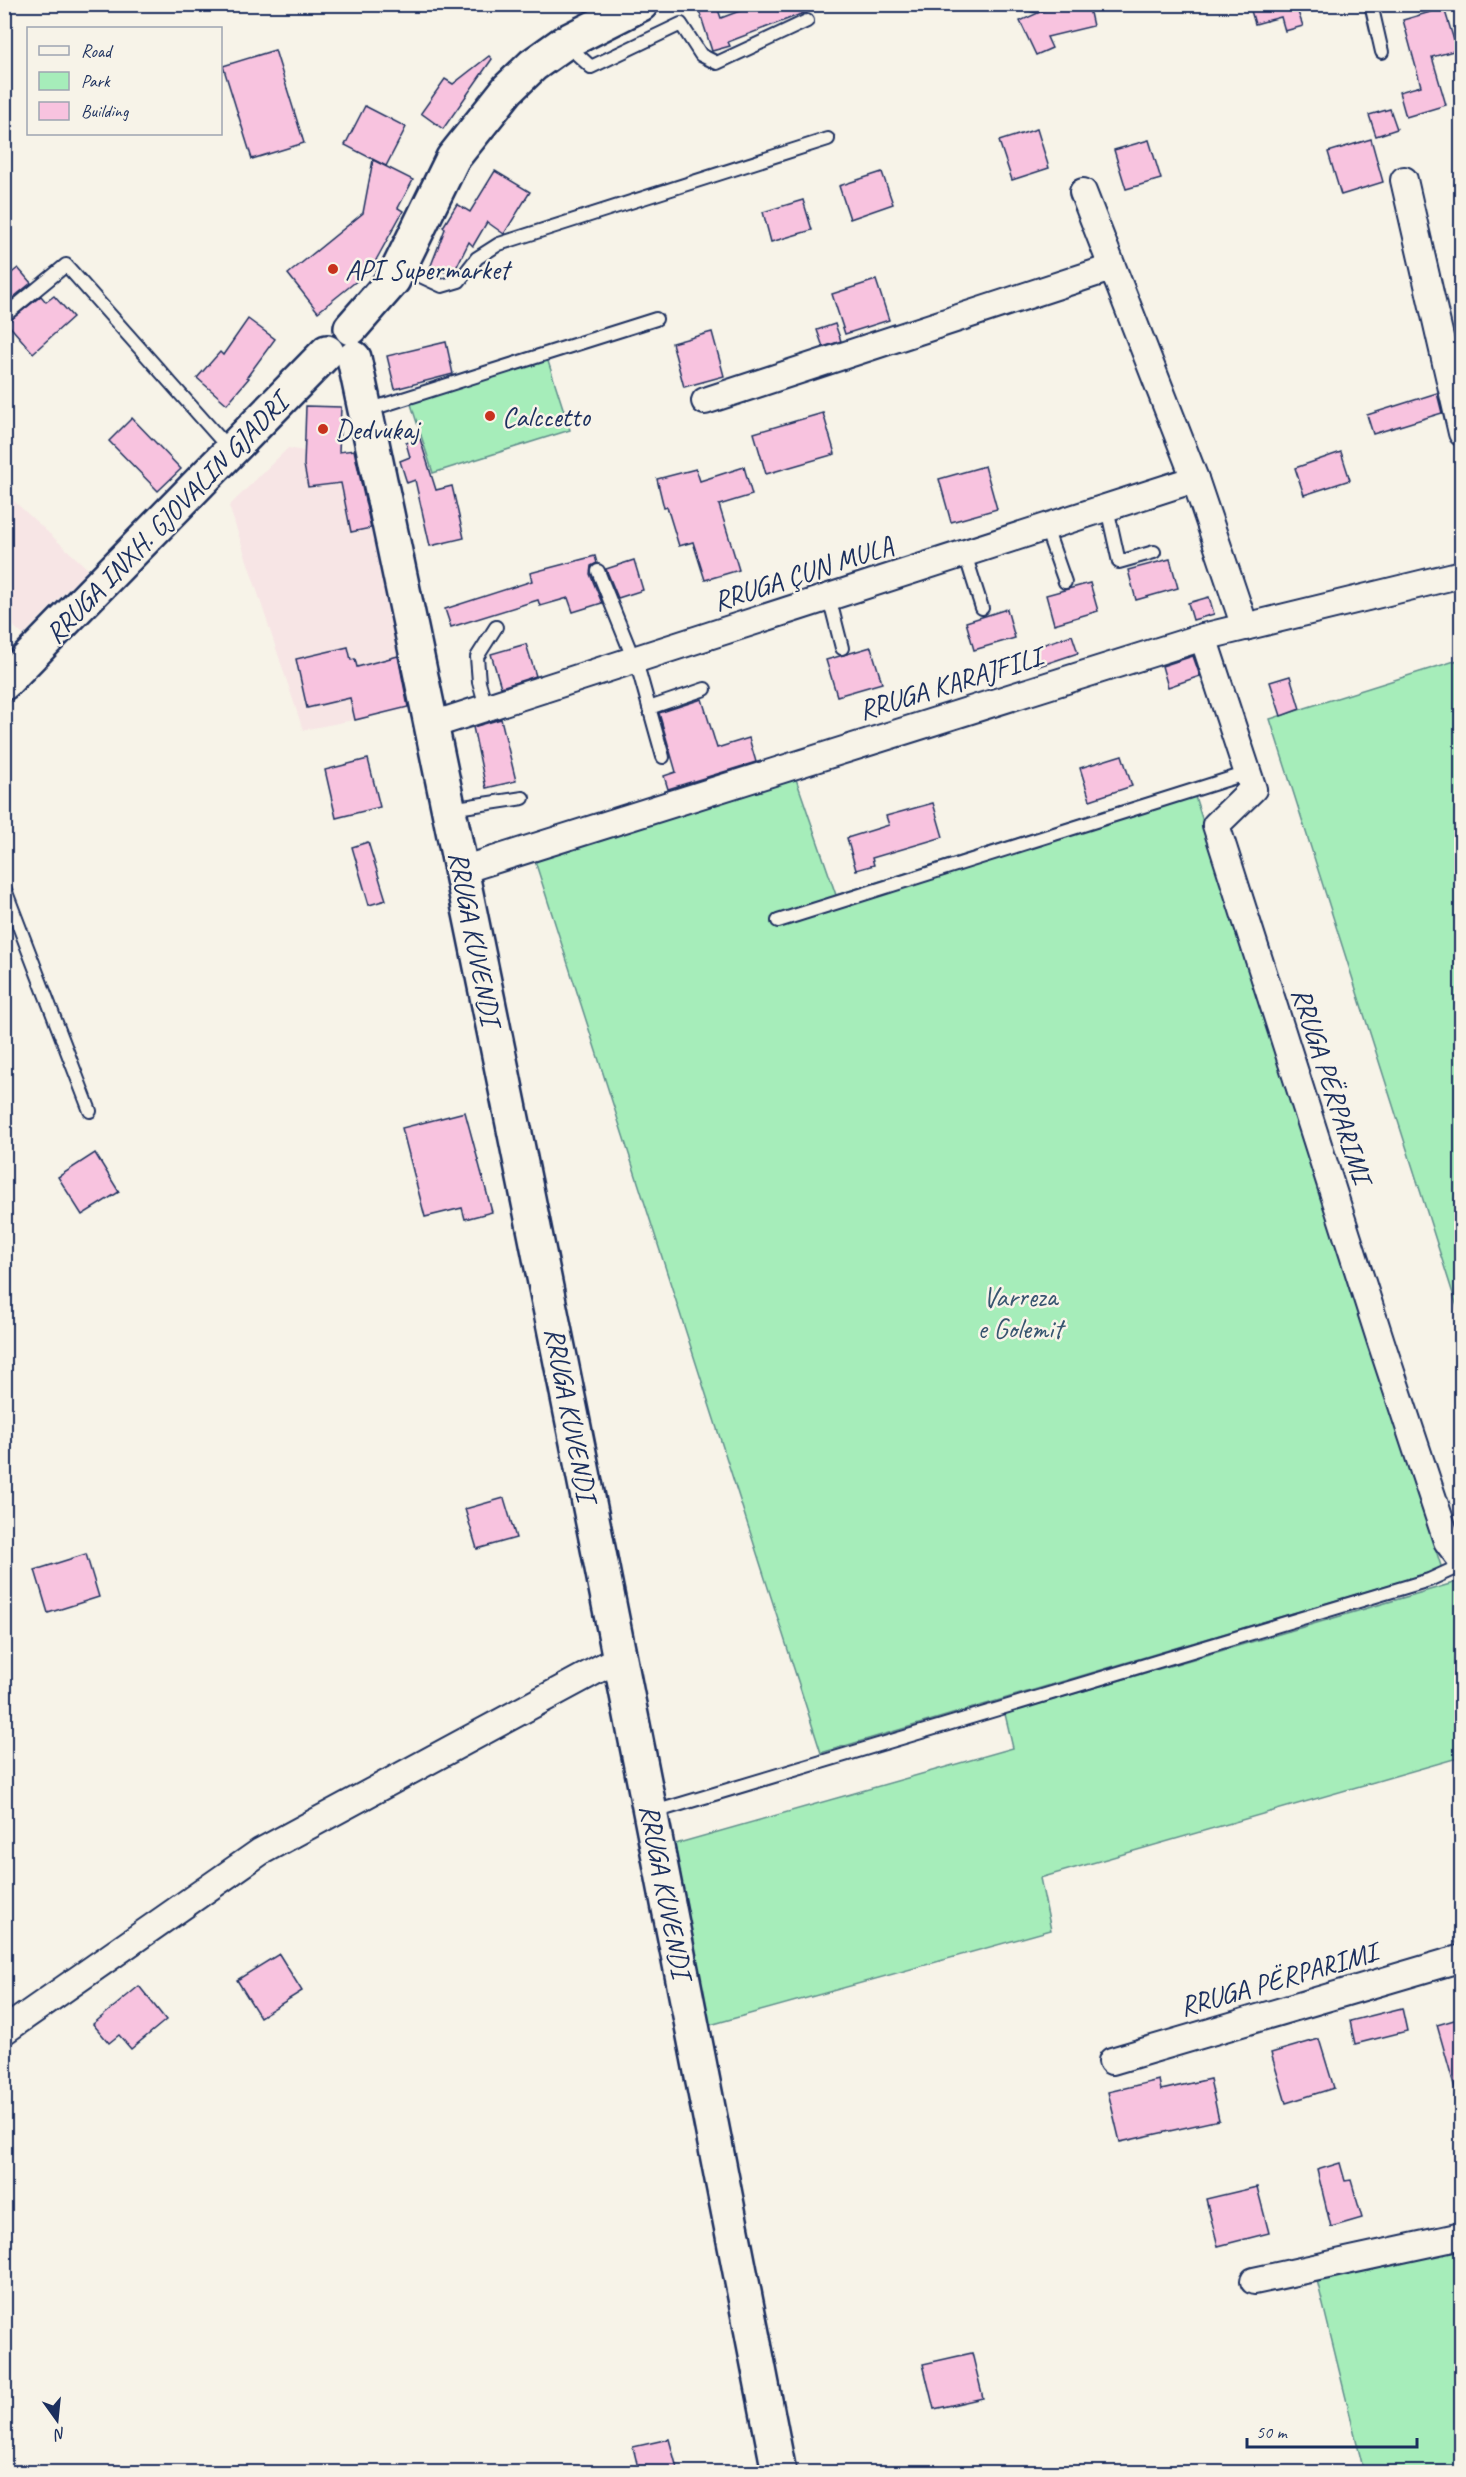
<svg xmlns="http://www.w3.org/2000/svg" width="1466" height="2477" viewBox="0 0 1466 2477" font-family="Caveat,sans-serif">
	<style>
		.built { fill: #f7e5e5 }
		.green { fill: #a6edba; stroke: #608e8c; stroke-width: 1.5 }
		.building { fill: #f8c3df; stroke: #1b2f5e; stroke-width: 1.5 }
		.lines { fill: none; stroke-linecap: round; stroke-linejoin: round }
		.lane-casing { stroke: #1b2f5e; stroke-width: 16 }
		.street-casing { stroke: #1b2f5e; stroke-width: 30 }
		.secondary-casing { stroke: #1b2f5e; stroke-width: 38 }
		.lane { stroke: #f7f3e8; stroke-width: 12 }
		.street { stroke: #f7f3e8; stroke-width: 26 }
		.secondary { stroke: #f7f3e8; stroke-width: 33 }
		.poi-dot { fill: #c8321e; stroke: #f7f3e8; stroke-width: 2 }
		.labels { text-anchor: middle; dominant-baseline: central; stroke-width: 5; stroke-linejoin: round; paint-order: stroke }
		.poi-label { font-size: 28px; fill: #1b2f5e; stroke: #f7f3e8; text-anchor: start }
		.street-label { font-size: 28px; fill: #1b2f5e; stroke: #f7f3e8 }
		.park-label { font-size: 28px; fill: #375570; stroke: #f7f3e8 }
	</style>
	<rect width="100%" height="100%" fill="#f7f3e8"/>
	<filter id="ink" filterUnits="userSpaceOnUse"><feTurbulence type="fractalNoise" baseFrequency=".0167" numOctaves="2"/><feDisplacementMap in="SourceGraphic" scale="12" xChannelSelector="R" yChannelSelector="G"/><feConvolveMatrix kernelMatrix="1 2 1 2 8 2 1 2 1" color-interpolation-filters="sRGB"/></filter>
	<g filter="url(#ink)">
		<!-- built -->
		<g class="built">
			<path d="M288,448L304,451L308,487L367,478L414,708L303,730L229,506Z"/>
			<path d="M4,492L88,569L23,635L5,618Z"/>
		</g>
		<!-- green -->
		<g class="green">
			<path d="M547,358L570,430L433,473L410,401Z"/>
			<path d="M1461,659V1319L1270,719Z"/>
			<path d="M796,779L836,895L1191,784L1442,1569L821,1753L535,861Z"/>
			<path d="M1457,1582L1462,1596L1461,1757L1040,1878L1051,1930L703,2027L668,1846L1013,1748L1005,1714Z"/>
			<path d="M1461,2241V2472H1364L1315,2272Z"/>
		</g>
		<!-- building -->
		<g class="building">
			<path d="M697,4H716L721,18L758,4L822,6L728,42L730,46L712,51Z"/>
			<path d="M1058,4H1088L1093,26L1047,37L1052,48L1036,55L1020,21Z"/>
			<path d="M1249,4H1305L1306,9L1298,12L1303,26L1285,31L1281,17L1255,24Z"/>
			<path d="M1444,8L1457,50L1432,57L1446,105L1406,117L1399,92L1421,86L1403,20Z"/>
			<path d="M275,50L304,143L252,159L223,66Z"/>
			<path d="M489,56L492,59L443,129L421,113L445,79L453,84Z"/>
			<path d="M365,106L406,127L386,166L345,145Z"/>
			<path d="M1390,109L1397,129L1376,136L1369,115Z"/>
			<path d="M1037,129L1049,168L1012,180L999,141Z"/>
			<path d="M1371,139L1383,182L1341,195L1328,152Z"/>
			<path d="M1149,140L1161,179L1126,189L1114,150Z"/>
			<path d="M373,160L413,180L398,208L403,211L376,260L379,263L318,312L288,274L363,213Z"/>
			<path d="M495,171L530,192L504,234L487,222L473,246L469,242L453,274L430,268L445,229L443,227L457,204L470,212Z"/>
			<path d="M882,172L893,204L850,219L839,186Z"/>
			<path d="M803,200L812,230L771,242L763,212Z"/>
			<path d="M18,268L31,283L4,305V279Z"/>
			<path d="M876,280L889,320L845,334L832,294Z"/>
			<path d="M41,296L46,302L54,296L73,317L33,353L7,323Z"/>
			<path d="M248,319L275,339L247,377L249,378L227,404L197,378L220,352L223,355Z"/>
			<path d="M835,324L841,341L823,347L817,330Z"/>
			<path d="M712,332L724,376L684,387L672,343Z"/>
			<path d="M446,342L453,374L395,389L387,356Z"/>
			<path d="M1437,393L1442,413L1373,434L1367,415Z"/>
			<path d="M306,406L341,407L339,452L354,450L371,528L351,532L341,483L308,487L304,465Z"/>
			<path d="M823,413L835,454L766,474L754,433Z"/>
			<path d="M132,418L181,469L158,491L109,441Z"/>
			<path d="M420,439L436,490L452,486L464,538L430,546L415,480L407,483L400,461L410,457L406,443Z"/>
			<path d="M1341,452L1350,480L1304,495L1295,468Z"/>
			<path d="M985,466L997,509L951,522L939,479Z"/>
			<path d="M744,467L752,495L719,505L739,570L705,580L693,542L679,546L667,507L664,508L657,479L696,469L700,481Z"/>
			<path d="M595,556L597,563L591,566L590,574L602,603L573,612L568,598L540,606L538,600L451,627L445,609L532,581L530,573Z"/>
			<path d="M1170,559L1178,588L1136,600L1128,570Z"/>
			<path d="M634,560L643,590L618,598L606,569Z"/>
			<path d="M1090,583L1098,611L1054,624L1046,595Z"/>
			<path d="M1209,597L1214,614L1193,620L1188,603Z"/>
			<path d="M1007,609L1015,638L974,650L966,622Z"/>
			<path d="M1072,635L1078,653L1039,666L1033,648Z"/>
			<path d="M526,644L536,676L501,687L491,654Z"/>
			<path d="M348,647L351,660L355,659L357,667L398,656L408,707L355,720L350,698L307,708L296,659Z"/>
			<path d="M871,647L882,683L837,696L826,660Z"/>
			<path d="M1193,656L1200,676L1168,687L1162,666Z"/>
			<path d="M1290,676L1300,709L1281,716L1270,682Z"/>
			<path d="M702,699L717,748L749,738L756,762L668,789L664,776L676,772L659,713Z"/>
			<path d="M501,719L516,781L486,788L473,727Z"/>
			<path d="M1122,755L1132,786L1090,800L1080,768Z"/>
			<path d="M368,759L380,807L336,818L325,770Z"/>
			<path d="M933,803L943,837L872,858L874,865L856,870L847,838L889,825L886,816Z"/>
			<path d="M368,842L386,900L369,905L352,847Z"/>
			<path d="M465,1112L492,1212L465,1219L462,1208L425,1217L402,1128Z"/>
			<path d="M95,1153L119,1192L82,1215L58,1177Z"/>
			<path d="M504,1498L516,1538L477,1549L465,1509Z"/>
			<path d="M86,1554L99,1597L48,1613L35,1570Z"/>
			<path d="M279,1954L302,1991L260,2017L237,1980Z"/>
			<path d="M139,1986L166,2020L131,2049L119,2035L109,2043L93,2024Z"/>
			<path d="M1402,2008L1407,2031L1355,2044L1350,2021Z"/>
			<path d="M1461,2018V2091L1456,2092L1437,2025Z"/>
			<path d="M1319,2039L1334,2088L1286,2103L1271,2053Z"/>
			<path d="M1210,2079L1219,2120L1120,2142L1108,2092L1159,2080L1161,2090Z"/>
			<path d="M1340,2163L1345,2181L1351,2180L1362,2218L1331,2227L1317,2170Z"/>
			<path d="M1257,2187L1269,2233L1218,2246L1206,2199Z"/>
			<path d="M972,2353L983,2398L934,2409L923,2364Z"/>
			<path d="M669,2439L678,2472H639L633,2447Z"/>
		</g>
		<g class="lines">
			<defs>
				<g id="lane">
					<path d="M1033,4L1034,5"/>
					<path d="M1371,4L1382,52"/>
					<path d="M567,45L591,67L681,24L701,55L717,63L807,21"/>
					<path d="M401,267L442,286L459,281L477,258L499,244L828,139"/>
					<path d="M4,316L66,265L230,450"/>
					<path d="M365,411L656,319"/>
					<path d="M1107,508L1119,562L1154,552"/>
					<path d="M1046,528L1065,582"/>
					<path d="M965,554L982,608"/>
					<path d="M598,571L640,675L663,757"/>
					<path d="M829,597L842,648"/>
					<path d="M486,707L479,682L477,657L496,627"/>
					<path d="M649,708L705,689"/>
					<path d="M450,809L523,798"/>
					<path d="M4,887L90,1111"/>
					<path d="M778,921L1248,773"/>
					<path d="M651,1813L1429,1580L1462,1565"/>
				</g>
				<g id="street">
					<path d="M1404,180L1462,433"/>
					<path d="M1083,192L1195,479L1245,627"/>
					<path d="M705,401L1111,268"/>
					<path d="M1203,637L1253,789L1216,825L1381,1342L1447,1541L1462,1561"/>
					<path d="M429,726L1195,479"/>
					<path d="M462,870L1203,637L1462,574"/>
					<path d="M4,2031L260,1852L621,1657"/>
					<path d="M1112,2061L1462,1958"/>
					<path d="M1254,2281L1462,2236"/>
				</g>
				<g id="secondary">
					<path d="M351,328L393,280L453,158L508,89L533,65L564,43L641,4"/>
					<path d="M354,358C504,1061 642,1767 779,2472"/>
					<path d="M4,683L327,352"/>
				</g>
			</defs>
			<!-- lane casing -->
			<use href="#lane" class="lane-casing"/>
			<!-- street casing -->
			<use href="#street" class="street-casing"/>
			<!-- secondary casing -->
			<use href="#secondary" class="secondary-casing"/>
			<!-- lane -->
			<use href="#lane" class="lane"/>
			<!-- street -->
			<use href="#street" class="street"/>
			<!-- secondary -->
			<use href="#secondary" class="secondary"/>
		</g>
	</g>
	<!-- markers -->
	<g class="poi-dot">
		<circle cx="333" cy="269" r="6"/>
		<circle cx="490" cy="416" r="6"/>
		<circle cx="323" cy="429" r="6"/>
	</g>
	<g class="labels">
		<!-- poi labels -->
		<g class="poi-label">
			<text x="345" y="269">API Supermarket</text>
			<text x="502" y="416">Calccetto</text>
			<text x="335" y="429">Dedvukaj</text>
		</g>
		<!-- street labels -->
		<g class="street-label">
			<text transform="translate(166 518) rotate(-46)">RRUGA INXH. GJOVALIN GJADRI</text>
			<text transform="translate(803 573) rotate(-18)">RRUGA ÇUN MULA</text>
			<text transform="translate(950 683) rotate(-17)">RRUGA KARAJFILI</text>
			<text transform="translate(475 938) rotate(79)">RRUGA KUVENDI</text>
			<text transform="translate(1332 1085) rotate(72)">RRUGA PËRPARIMI</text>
			<text transform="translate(571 1414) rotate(79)">RRUGA KUVENDI</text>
			<text transform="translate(666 1891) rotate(79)">RRUGA KUVENDI</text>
			<text transform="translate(1278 1979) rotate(-16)">RRUGA PËRPARIMI</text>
		</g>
		<!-- park labels -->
		<g class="park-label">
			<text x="1020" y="1296">Varreza<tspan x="1020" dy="32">e Golemit</tspan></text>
		</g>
	</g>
	<!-- margin -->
	<rect width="1466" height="2477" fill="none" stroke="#f7f3e8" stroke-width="24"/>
	<rect x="12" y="12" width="1442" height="2453" fill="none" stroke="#1b2f5e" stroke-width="2" filter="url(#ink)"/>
	<!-- legend -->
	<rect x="27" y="27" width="195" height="108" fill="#f7f3e8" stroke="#9fa5b1" stroke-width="1.5"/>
	<rect x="39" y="46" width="30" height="9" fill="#f7f3e8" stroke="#9fa5b1" stroke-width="1.5"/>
	<text x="81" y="57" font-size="18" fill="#1b2f5e">Road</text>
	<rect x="39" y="72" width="30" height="18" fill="#a6edba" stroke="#9fa5b1" stroke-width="1.5"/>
	<text x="81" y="87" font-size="18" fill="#1b2f5e">Park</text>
	<rect x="39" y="102" width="30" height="18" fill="#f8c3df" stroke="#9fa5b1" stroke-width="1.5"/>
	<text x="81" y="117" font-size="18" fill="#1b2f5e">Building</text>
	<!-- north arrow -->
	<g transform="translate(57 2420) rotate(165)" stroke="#f7f3e8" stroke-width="4.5" paint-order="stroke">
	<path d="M0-4.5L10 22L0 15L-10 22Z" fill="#1b2f5e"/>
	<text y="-9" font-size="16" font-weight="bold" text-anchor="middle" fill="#1b2f5e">N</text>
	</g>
	<!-- scale -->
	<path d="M1247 2438v9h170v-9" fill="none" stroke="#1b2f5e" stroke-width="3"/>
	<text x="1256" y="2438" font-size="18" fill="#1b2f5e" stroke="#f7f3e8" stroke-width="4.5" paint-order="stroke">50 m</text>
</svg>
